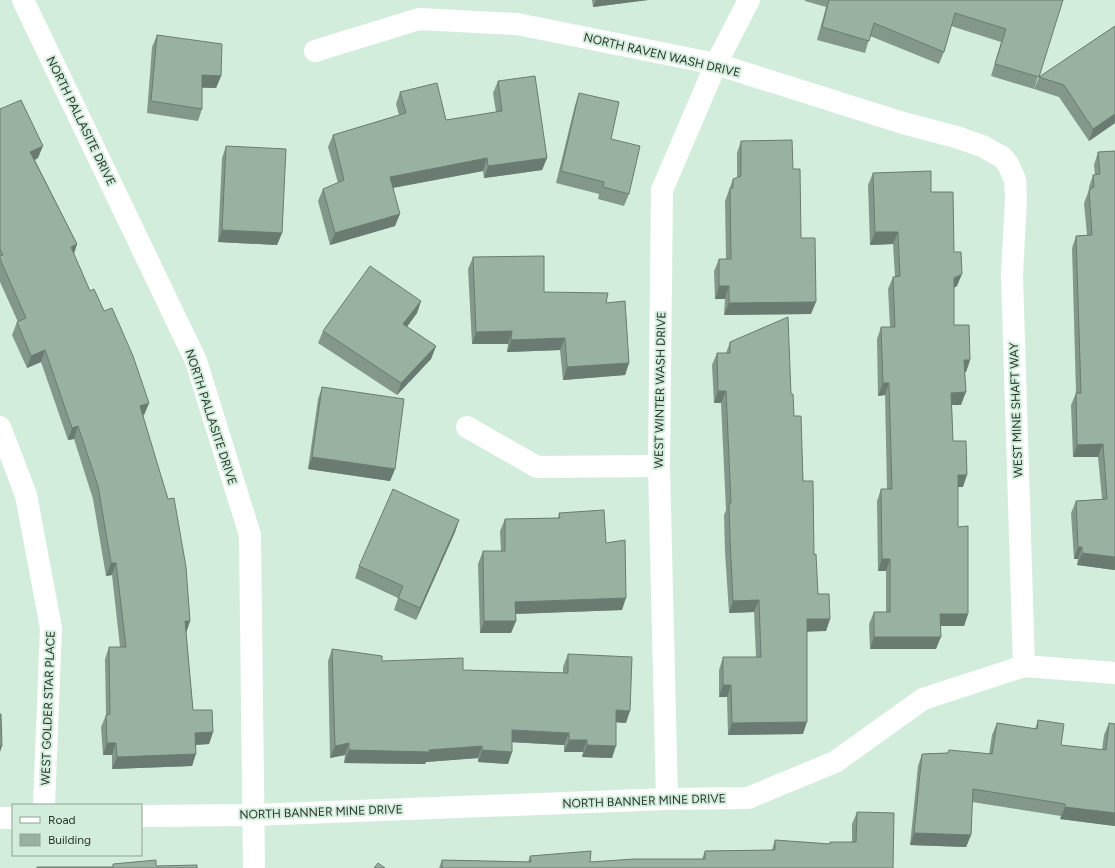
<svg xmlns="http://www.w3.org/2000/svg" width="1115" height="868" viewBox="0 0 1115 868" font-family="Figtree,sans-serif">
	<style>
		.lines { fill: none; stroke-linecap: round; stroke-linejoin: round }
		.minor { stroke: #fff; stroke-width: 22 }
		.wall { fill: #83988a }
		.shaded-wall { fill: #6a7c71 }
		.building { fill: #98b1a1; stroke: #6a7c71 }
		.labels { text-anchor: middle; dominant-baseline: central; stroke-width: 4; stroke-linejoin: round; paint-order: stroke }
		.street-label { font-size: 12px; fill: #2a342d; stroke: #d3eddc }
	</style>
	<rect width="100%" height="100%" fill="#d3eddc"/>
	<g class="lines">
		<!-- minor -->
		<g class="minor">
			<path d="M23,0L196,361L250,535L254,868"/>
			<path d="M315,51L419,19L517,24L716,64L903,123L956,137L982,146L1002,157L1008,164L1015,180L1016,199L1012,275L1024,666"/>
			<path d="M0,427L26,495L51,628L44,805"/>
			<path d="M467,427L537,467L659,466"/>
			<path d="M667,799L659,466L662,190L716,64L749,0"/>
			<path d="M141,816L253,815L667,799L748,798L835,762L923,699L1024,666L1115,673"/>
			<path d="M0,818H13"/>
		</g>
	</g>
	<!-- wall -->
	<g class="wall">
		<path d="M592,0H648L593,7Z"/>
		<path d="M805,0H1063L1034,89L991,76L1001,42L951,26L944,52L939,64L870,36L865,53L817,40L826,7L805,1Z"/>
		<path d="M1115,26V123L1089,141L1059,97L1034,89L1039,77Z"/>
		<path d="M157,35L221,76L216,88H202V109L198,121L147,113L152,47Z"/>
		<path d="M498,81L547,158L542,170L484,178L483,171L393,188L395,226L330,245L318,201L323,189L338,183L328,147L333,135L399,115L396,104L400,92L446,120L496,112L493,93Z"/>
		<path d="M579,93L611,139L629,194L624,206L598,199L599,194L556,183L575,105Z"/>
		<path d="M0,109L38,158L35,160L77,244L74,254L90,291L104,311L149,403L144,415H143L190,621L186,633L193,710L213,732L209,744L196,745L192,766L112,769V755H103L101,727L106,715L105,659L109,647H120L112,575L106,576L93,499L74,439L68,440L41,362L27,368L12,335L17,322H18L0,282Z"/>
		<path d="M741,141L793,169L801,238L811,314L724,315L725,299H715L714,271L719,259H726L725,201L733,179L737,178V153Z"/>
		<path d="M226,146L282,233L277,245L218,242L222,158Z"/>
		<path d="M1115,151V570L1077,565L1078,559H1074L1071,513L1076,501L1102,499L1098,457H1073L1071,405L1076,393L1072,248L1076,236L1087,235L1084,203L1089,190V187L1093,175H1095L1094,165L1098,152Z"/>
		<path d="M873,173L931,192L954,252L957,286L954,288V325L970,360L966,372H965L961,405H952L953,441L963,487H958V527L968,614L964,626H941L936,649H870L869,624L874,612H886V571H878L877,501L881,489H887L885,395L878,396L877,339L881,327H890L888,289L893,277H895L893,244L870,245L868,185Z"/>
		<path d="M473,257L544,292L606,303L629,363L625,375L563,380L560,350L507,352L508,344H472L468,269Z"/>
		<path d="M421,301L417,313L407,327L436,346L431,359L397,395L318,343L323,331Z"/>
		<path d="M730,342L791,394L814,555L818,594L830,619L826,631H807L803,734L728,735L727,697H719V670L723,657H756L754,612L729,613L725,552L724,515L726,510L721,403H714L712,365L717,353H726Z"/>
		<path d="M322,387L395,469L390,481L308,469L318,399Z"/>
		<path d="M559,513L606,543L622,610L516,614V621L511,633H480L478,564L483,551H501L500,531L505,519L558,518Z"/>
		<path d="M459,520L455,532L416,620L394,610L398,598L355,578L359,566Z"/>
		<path d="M332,649L382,661L463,670L563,673V667L568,654L626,723L616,722L612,758L582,757L583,752H564V745L512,742V752L508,764L478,762V758L426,762L425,764L344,763L345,755L330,758L328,661Z"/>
		<path d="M1038,720L1061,745L1102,750L1104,735L1109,723L1115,724V826L1060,819L1061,816L972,802L971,835L966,847L910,845L918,766L922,754L947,753L949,750L989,754L992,735L997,723L1035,729Z"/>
		<path d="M857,812L893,868H439L442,860L528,862L530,856L590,862L702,859L705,851L772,850L775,840L830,844V842H852V824Z"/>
	</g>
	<!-- shaded-wall -->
	<g class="shaded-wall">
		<path d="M596,0H648L593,7Z"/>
		<path d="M202,75L221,76L216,88L197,87Z"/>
		<path d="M1115,114V123L1089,141L1093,129Z"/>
		<path d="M43,146L38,158L26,164L30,152Z"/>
		<path d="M487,158L483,171L386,189L390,177Z"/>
		<path d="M547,158L542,170L484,178L488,166Z"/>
		<path d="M400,214L395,226L330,245L335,233Z"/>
		<path d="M222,230L282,233L277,245L218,242Z"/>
		<path d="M875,232H898L893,244L870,245Z"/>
		<path d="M77,244L73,256L71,247Z"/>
		<path d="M962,274L957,286L949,290L954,278Z"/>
		<path d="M719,286H729L725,299H715Z"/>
		<path d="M421,301L417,313L399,337L403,324Z"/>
		<path d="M816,302L811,314L724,315L729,303Z"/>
		<path d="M512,331L508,344H472L476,332Z"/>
		<path d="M565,338L560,350L507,352L511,340Z"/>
		<path d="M436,346L431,359L397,395L401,383Z"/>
		<path d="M45,350L41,362L27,368L31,356Z"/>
		<path d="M964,360H970L966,372H960Z"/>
		<path d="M629,363L625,375L563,380L567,367Z"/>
		<path d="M883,383H889L885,395L878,396Z"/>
		<path d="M718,391H726L721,403H714Z"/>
		<path d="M966,392L961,405H947L951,393Z"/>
		<path d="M149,403L144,415L136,418L140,406Z"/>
		<path d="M78,426L74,439L68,440L72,428Z"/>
		<path d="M1103,444L1098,457H1073L1077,445Z"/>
		<path d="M312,457L395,469L390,481L308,469Z"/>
		<path d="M958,475H967L963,487H953Z"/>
		<path d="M459,520L455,532L416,620L420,608Z"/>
		<path d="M1078,547H1082L1078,559H1074Z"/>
		<path d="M1082,553L1115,557V570L1077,565Z"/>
		<path d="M882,559H890L886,571H878Z"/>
		<path d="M111,563H116L112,575L106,576Z"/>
		<path d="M626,598L622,610L511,614L515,602Z"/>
		<path d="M759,600L754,612L729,613L733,601Z"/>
		<path d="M940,614H968L964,626H936Z"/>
		<path d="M807,619H830L826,631L802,632Z"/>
		<path d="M185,621H190L186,633Z"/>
		<path d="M484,621H516L511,633H480Z"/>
		<path d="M874,637H941L936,649H870Z"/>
		<path d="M723,685H731L727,697H719Z"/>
		<path d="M616,710L630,711L626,723L611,722Z"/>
		<path d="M807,722L803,734L728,735L732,723Z"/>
		<path d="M512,730L569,733L564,745L508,742Z"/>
		<path d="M213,732L209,744L191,745L195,733Z"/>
		<path d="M569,740H587L583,752H564Z"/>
		<path d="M107,743H116L112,755H103Z"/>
		<path d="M349,743L345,755L330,758L335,746Z"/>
		<path d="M587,745L616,746L612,758L582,757Z"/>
		<path d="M0,746H2L0,752Z"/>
		<path d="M482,746L478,758L426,762L425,764L344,763L349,750H429Z"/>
		<path d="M482,750L512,752L508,764L478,762Z"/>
		<path d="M196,754L192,766L112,769L117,757Z"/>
		<path d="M1065,807L1115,813V826L1060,819Z"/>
		<path d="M914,833L971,835L966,847L910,845Z"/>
	</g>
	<!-- building -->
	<g class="building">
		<path d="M829,0H1063L1039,77L995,64L1006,29L955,13L944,52L874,23L869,41L822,27Z"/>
		<path d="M1115,26V114L1093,129L1064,85L1039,77Z"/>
		<path d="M157,35L222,44L221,76L202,75V109L151,101Z"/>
		<path d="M535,76L547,158L488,166L487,158L390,177L400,214L335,233L323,189L344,180L333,135L406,113L400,92L437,83L446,120L502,111L498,81Z"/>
		<path d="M579,93L619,102L611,139L640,146L629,194L603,187L604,182L561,171Z"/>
		<path d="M21,100L43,146L30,152L77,244L71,247L90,291L94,289L104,311L112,308L133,356L149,403L140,406L168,499L174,498L186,567L190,621H185L193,710H212L213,732L195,733L196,754L117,757L116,743H107L106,715L110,714L109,647H126L116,563H111L98,486L78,426L72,428L45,350L31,356L17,322L26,318L0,259V256L3,255L0,249V109Z"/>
		<path d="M792,140L793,169H800L801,238H815L816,302L729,303V286H719V259H731L730,188H733V179L741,176V141Z"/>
		<path d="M226,146L286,149L282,233L222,230Z"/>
		<path d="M1115,151V557L1082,553V547H1078L1076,501L1107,499L1103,444L1077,445L1076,393H1081L1076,236L1092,235L1089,190L1094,187L1093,175L1100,174L1098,152Z"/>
		<path d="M931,171V192H953L954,252H961L962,274L954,278V325H969L970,360H964L966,392L951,393L953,441H966L967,475H958V527L968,526V614H940L941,637H874V612H890V559H882L881,489H892L889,383H883L881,327H895L893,277L900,276L898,232H875L873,173Z"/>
		<path d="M544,256V292L608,293L606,303L625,301L629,363L567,367L565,338L511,340L512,331L476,332L473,257Z"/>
		<path d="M370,266L421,301L403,324L436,346L401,383L323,331Z"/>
		<path d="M788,317L791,394H793L794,416H801L803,481H813L814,555L816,554L818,594H829L830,619H807V722L732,723L731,685H723V657H761L759,600L733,601L730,539L729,503H731L726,391H718L717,353H730V342Z"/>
		<path d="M322,387L404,399L395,469L312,457Z"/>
		<path d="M393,489L459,520L420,608L398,598L403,586L359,566Z"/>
		<path d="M604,510L606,543L625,540L626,598L515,602L516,621H484L483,551H505V519L560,518L559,513Z"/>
		<path d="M332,649L382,656V661L463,658V670L568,673V654L632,657L630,711L616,710V746L587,745V740H569V733L512,730V752L482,750V746L429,750L430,752L349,750V743L335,746Z"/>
		<path d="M0,714H1L2,746H0Z"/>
		<path d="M1038,720L1064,724L1061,745L1106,750L1109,723L1115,724V813L1065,807V804L973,789L971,835L914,833L922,754L948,753L949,750L992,754L997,723L1037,729Z"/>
		<path d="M857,812L894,813L893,868H442V860L531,862L530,856L591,851L590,862L634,859H705V851L775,850V840L830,844V842H856Z"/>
		<path d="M156,860V866L197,865V868H37V867H113V864Z"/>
		<path d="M378,863L385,868H374Z"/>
	</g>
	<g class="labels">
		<!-- street labels -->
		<g class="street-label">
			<text transform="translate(662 55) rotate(13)">NORTH RAVEN WASH DRIVE</text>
			<text transform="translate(81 121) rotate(64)">NORTH PALLASITE DRIVE</text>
			<text transform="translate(660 390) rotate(-89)">WEST WINTER WASH DRIVE</text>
			<text transform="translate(1016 410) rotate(-92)">WEST MINE SHAFT WAY</text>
			<text transform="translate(211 417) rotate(72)">NORTH PALLASITE DRIVE</text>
			<text transform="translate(48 708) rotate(-88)">WEST GOLDER STAR PLACE</text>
			<text transform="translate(644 801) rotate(-2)">NORTH BANNER MINE DRIVE</text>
			<text transform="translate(321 812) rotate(-2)">NORTH BANNER MINE DRIVE</text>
		</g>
	</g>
	<!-- legend -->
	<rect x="12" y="804" width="130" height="52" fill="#d3eddc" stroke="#8fa396"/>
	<rect x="20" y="817" width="20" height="6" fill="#ffffff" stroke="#8fa396"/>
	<text x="48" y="824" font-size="12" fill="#2a342d">Road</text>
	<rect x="20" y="834" width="20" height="12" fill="#98b1a1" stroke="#8fa396"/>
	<text x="48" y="844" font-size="12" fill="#2a342d">Building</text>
</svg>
